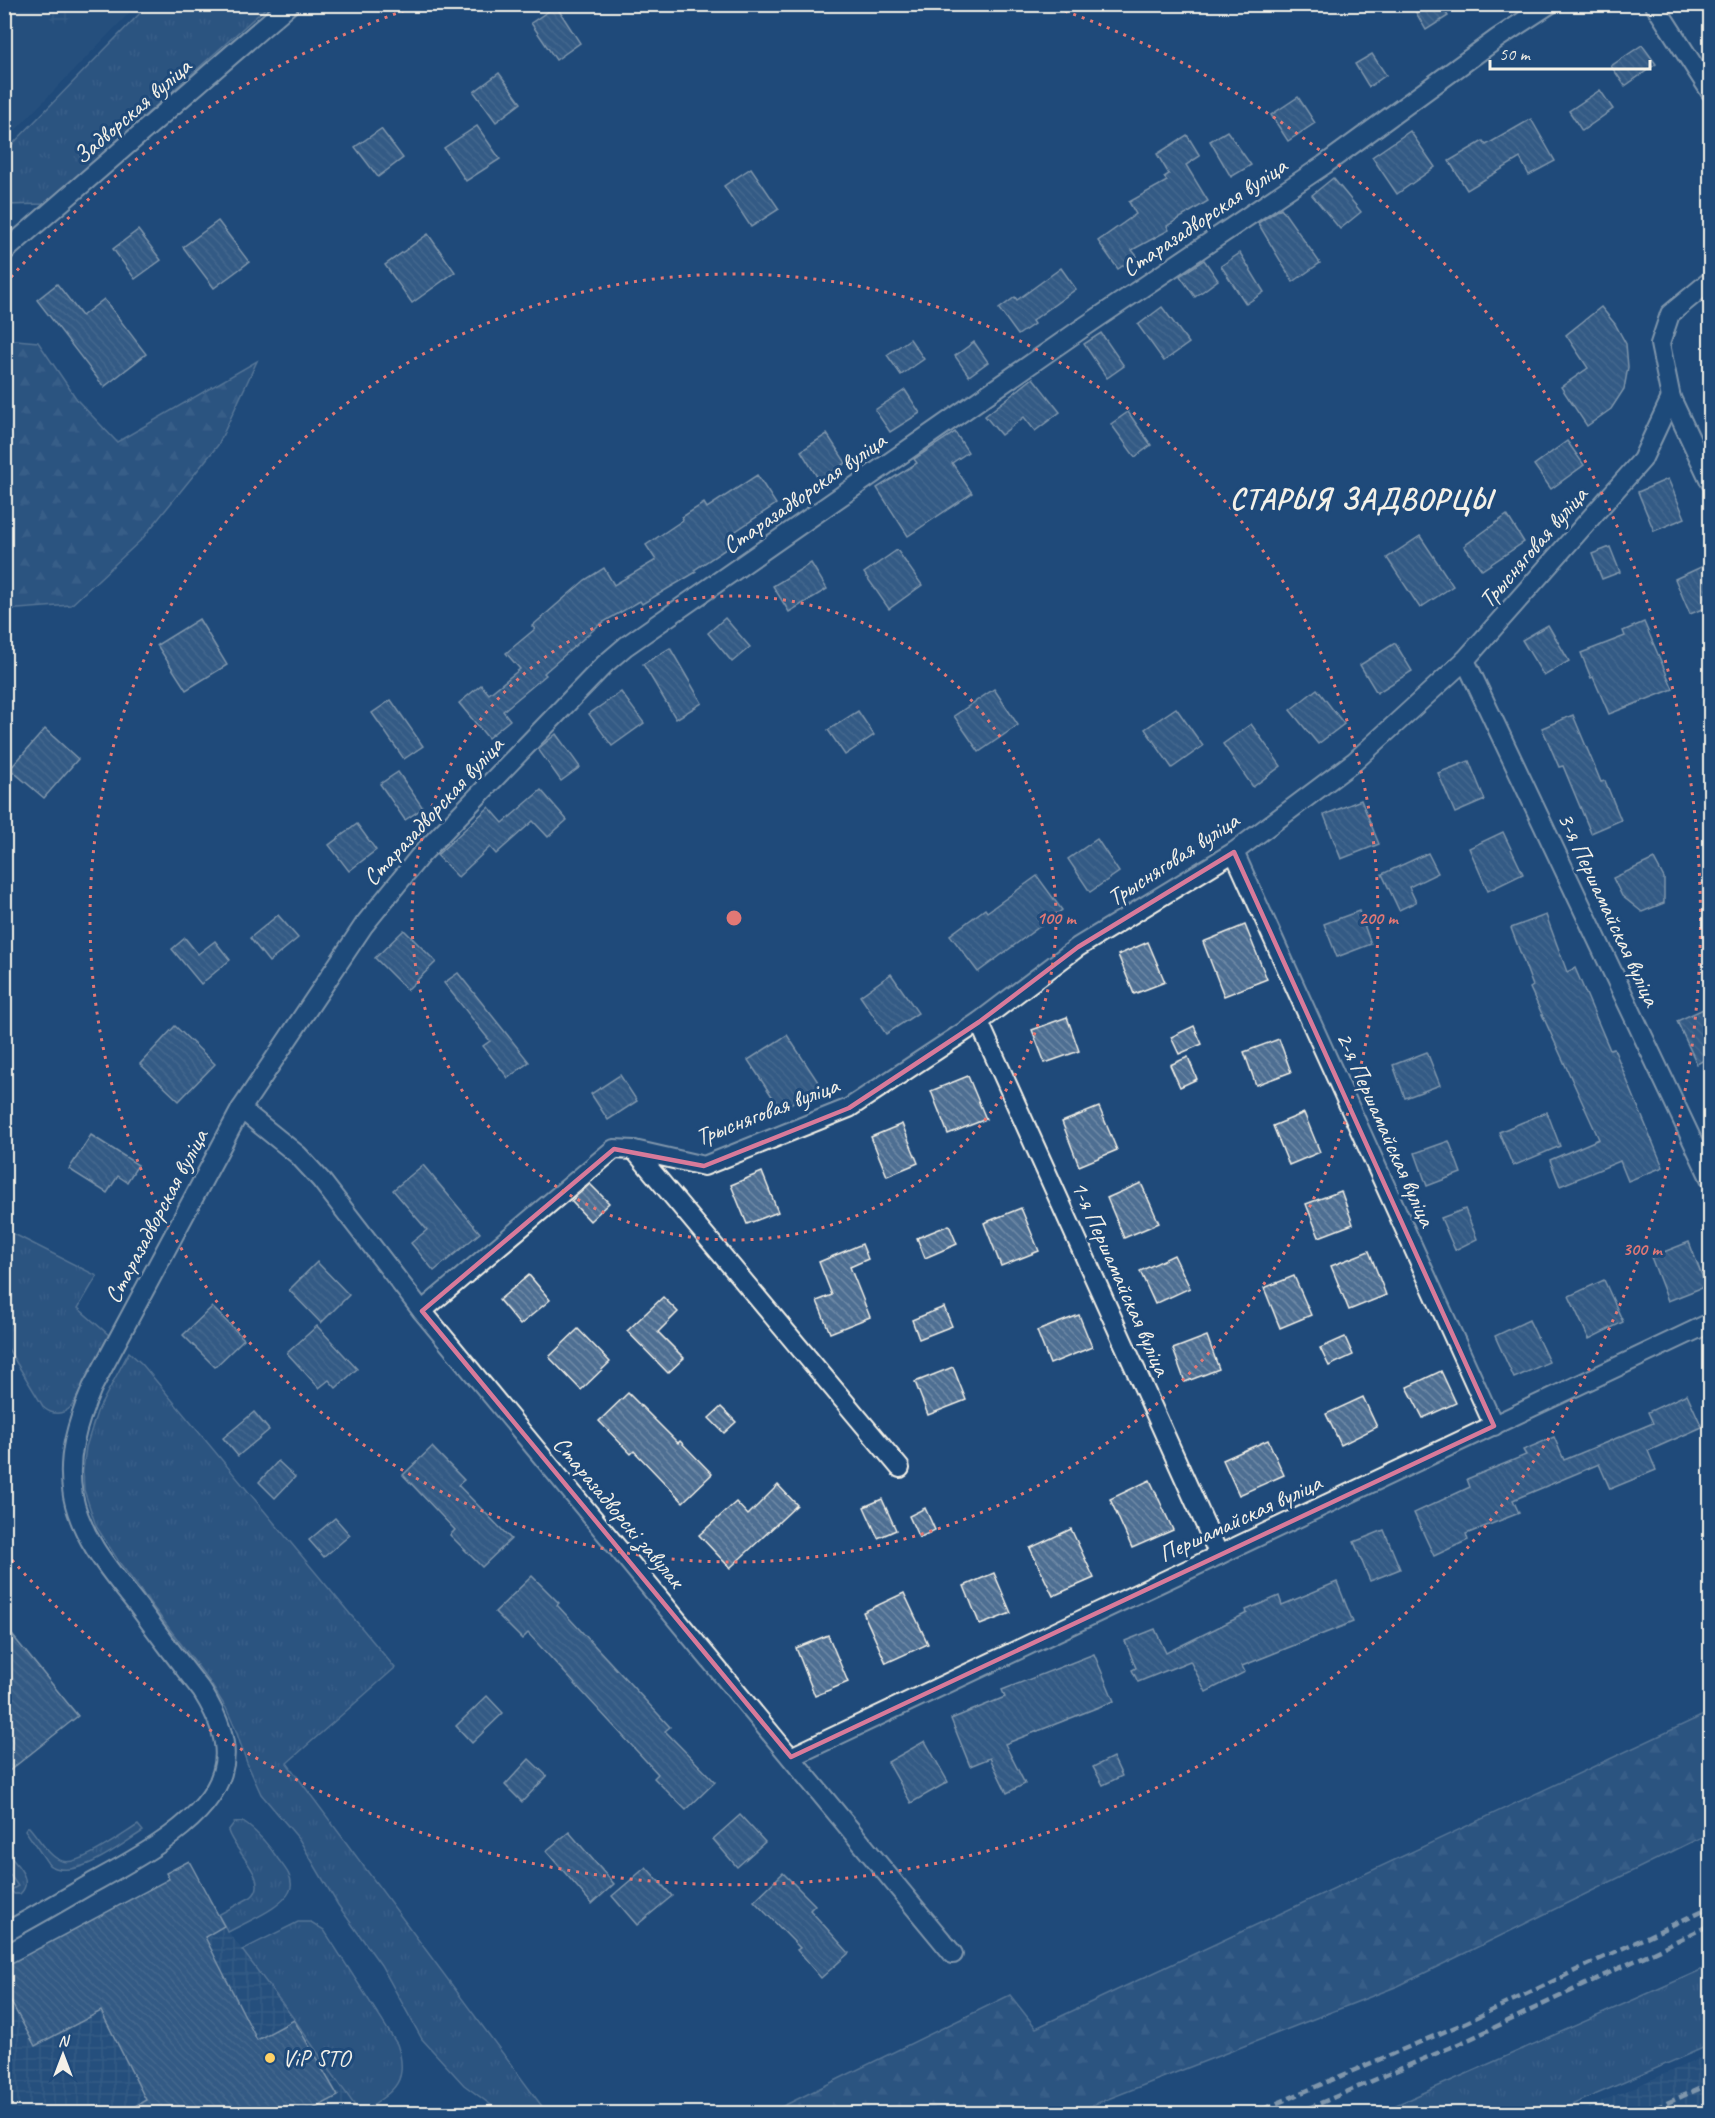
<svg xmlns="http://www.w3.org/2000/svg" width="1715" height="2118" viewBox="0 0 1715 2118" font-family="Caveat,sans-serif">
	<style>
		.built { fill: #2d5581 }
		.industrial { fill: url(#industrial-grid) }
		.grass { fill: url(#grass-tufts); stroke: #97a8b8; stroke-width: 1.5 }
		.forest { fill: url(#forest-firs); stroke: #97a8b8; stroke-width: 1.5 }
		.building { fill: url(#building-back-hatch); stroke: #f4f1e8; stroke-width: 1.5 }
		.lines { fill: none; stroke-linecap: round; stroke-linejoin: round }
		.minor-casing { stroke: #f4f1e8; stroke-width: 22 }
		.minor { stroke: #1f4a7a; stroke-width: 18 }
		.rail { stroke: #f4f1e8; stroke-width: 4.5; stroke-dasharray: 9 4.5; stroke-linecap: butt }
		.marked { fill: none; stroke: #d87a9a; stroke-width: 4.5; stroke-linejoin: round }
		.ring { fill: none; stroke: #e27875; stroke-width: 3; stroke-dasharray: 3 6 }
		.poi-dot { fill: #ffd166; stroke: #1f4a7a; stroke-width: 2 }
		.labels { text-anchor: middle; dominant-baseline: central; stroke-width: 6; stroke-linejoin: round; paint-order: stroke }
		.street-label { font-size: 24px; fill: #f4f1e8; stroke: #1f4a7a }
		.poi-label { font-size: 24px; fill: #f4f1e8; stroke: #1f4a7a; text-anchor: start }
		.district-label { font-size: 30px; font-weight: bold; letter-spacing: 1.5px; fill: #f4f1e8; stroke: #1f4a7a }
		.centre { fill: #e27875; stroke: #1f4a7a; stroke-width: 3 }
		.ring-label { font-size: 18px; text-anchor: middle; font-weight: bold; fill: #e27875; stroke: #1f4a7a; stroke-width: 6; stroke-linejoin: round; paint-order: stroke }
	</style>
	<defs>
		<pattern id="industrial-grid" width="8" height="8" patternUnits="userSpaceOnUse" patternTransform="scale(1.5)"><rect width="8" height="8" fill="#2d5581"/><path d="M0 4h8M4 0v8" fill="none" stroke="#4c6e93"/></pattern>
		<pattern id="grass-tufts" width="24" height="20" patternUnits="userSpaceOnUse" patternTransform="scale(1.5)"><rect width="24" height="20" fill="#3a5f88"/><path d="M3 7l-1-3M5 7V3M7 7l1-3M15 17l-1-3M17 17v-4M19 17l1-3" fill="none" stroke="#577699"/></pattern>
		<pattern id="forest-firs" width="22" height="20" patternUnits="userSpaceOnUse" patternTransform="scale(1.5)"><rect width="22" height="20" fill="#3a5f88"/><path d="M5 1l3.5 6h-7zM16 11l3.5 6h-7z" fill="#577699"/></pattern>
		<pattern id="building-back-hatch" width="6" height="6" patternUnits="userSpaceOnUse" patternTransform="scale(1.5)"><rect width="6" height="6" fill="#4d6e92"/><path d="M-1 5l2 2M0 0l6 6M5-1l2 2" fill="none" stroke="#708aa6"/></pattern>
	</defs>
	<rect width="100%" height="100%" fill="#1f4a7a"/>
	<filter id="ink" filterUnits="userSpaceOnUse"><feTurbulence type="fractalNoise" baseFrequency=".0167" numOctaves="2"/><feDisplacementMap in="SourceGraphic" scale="12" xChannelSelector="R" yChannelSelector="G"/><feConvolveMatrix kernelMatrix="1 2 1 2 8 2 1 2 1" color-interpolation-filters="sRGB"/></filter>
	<g filter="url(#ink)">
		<!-- built -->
		<g class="built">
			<path d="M5,5H137L5,141Z"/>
			<path d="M4,1868L18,1886L5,1894H4Z"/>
		</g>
		<!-- industrial -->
		<g class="industrial">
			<path d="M37,5H82L60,27Z"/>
			<path d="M189,1861L224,1926L294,2019L359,2113L5,2114V1967L168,1879L166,1873Z"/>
			<path d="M1710,2054V2113H1575Z"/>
		</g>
		<!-- grass -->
		<g class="grass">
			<path d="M148,5H269L46,204L5,205L4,153Z"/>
			<path d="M4,1229L97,1276L78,1308L110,1336L72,1406C63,1415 54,1416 44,1408L5,1344Z"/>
			<path d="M129,1352L142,1364L395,1668L287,1763L547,2113H502L464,2085L422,2039L381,1965L338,1905L299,1839L261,1794L247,1763L235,1728L226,1708L209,1681L119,1562L96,1526L84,1490L83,1470L86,1447L97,1412Z"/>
			<path d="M243,1822C258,1832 268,1844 278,1859C284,1867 293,1877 291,1887C288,1906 244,1923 228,1932L218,1915L251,1897C272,1881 233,1850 228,1831L234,1823Z"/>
			<path d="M138,1825L143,1831C120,1845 76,1882 49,1865L25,1830L27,1827H29C38,1837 49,1857 62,1861C78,1867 123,1834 138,1825Z"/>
			<path d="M5,1851C15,1862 35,1880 20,1894H14L11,1890L18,1886L5,1868Z"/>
			<path d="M298,1922H311L324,1930L397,2044C411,2085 390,2093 360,2113L294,2019L242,1950Z"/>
			<path d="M1710,1966V2045L1553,2113H1378Z"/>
			<path d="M448,2104L458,2105L471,2113H445Z"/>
		</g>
		<!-- forest -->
		<g class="forest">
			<path d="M5,339L38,342L78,401L117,442L257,361L218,445L142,539L71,605L5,610Z"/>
			<path d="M1710,1712V1833L1398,1986L1072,2113H769L1010,1995L1036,2028Z"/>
		</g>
		<!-- building -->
		<g class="building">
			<path d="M1411,4H1441L1448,16L1426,30Z"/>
			<path d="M556,6L580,43L556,60L531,23Z"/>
			<path d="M1642,45L1656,64L1625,86L1611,66Z"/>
			<path d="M1372,54L1386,75L1369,87L1355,64Z"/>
			<path d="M499,73L521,103L496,122L474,92Z"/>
			<path d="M1600,90L1613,109L1582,131L1569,111Z"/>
			<path d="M1298,97L1315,123L1288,141L1271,115Z"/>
			<path d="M1531,119L1555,161L1529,175L1520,158L1467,190L1449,161L1483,141L1486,145Z"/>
			<path d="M477,126L500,159L466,181L444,148Z"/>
			<path d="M381,129L403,158L378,177L355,147Z"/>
			<path d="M1227,131L1251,165L1231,177L1210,141Z"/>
			<path d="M1410,131L1435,167L1397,194L1372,157Z"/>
			<path d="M1187,135L1200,156L1186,165L1208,201L1167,226L1169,230L1132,250L1137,256L1118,269L1098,241L1136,214L1129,202L1167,181L1164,177L1169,174L1157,154Z"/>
			<path d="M751,168L779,209L751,227L724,186Z"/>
			<path d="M1333,178L1361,212L1340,229L1312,195Z"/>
			<path d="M1281,208L1320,263L1293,282L1258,223Z"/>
			<path d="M218,221L249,262L214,288L183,247Z"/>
			<path d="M138,230L161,260L135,279L113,249Z"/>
			<path d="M428,234L455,272L412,303L385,265Z"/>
			<path d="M1240,253L1264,292L1246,304L1221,266Z"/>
			<path d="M1204,260L1218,280L1195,297L1180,276Z"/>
			<path d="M1061,268L1076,289L1032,321L1034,324L1018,335L999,309L1015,297L1017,300Z"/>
			<path d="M57,284L82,316L104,299L146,354L104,387L37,300Z"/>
			<path d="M1162,307L1189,343L1164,361L1138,325Z"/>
			<path d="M1601,307L1615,324L1626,344L1628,367L1624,389L1611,409L1587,426L1561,387L1588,368L1566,335Z"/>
			<path d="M1101,333L1124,366L1107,378L1084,344Z"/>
			<path d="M910,339L924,359L901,375L887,355Z"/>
			<path d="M974,342L988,362L969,376L955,356Z"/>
			<path d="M1033,378L1060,412L1035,431L1024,417L1001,435L985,416Z"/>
			<path d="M905,390L920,413L890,432L875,410Z"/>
			<path d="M1128,412L1151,445L1135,457L1111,424Z"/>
			<path d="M955,432L968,452L952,463L972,493L908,536L877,488L917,463L914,459Z"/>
			<path d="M827,434L846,463L819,480L801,451Z"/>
			<path d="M1567,441L1584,465L1551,489L1534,465Z"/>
			<path d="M757,475L776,504L727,537L732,545L694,570L696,572L642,604L640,601L600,624L544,673L546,675L503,711L510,720L488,738L459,703L481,685L489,694L520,669L506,653L535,629L532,626L585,580L604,568L614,585L656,560L646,545L683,520L682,517L704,503L707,508Z"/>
			<path d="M1668,479L1685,518L1654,531L1638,492Z"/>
			<path d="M1507,515L1524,542L1482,570L1464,546Z"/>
			<path d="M1420,536L1453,586L1420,608L1387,558Z"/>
			<path d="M1610,547L1620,572L1602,579L1592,554Z"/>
			<path d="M897,550L922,585L889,609L864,573Z"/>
			<path d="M811,563L827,589L789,612L773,586Z"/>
			<path d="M1710,563V606L1690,614L1675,579Z"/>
			<path d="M725,618L750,647L732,662L708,633Z"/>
			<path d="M199,619L227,665L186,690L157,645Z"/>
			<path d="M1644,622L1673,689L1609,714L1593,677L1591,678L1581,653L1625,636L1623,631Z"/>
			<path d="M1548,625L1569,661L1544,676L1522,640Z"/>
			<path d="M1395,643L1412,671L1377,693L1360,665Z"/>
			<path d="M670,648L702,703L676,719L643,664Z"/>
			<path d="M994,689L1018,725L979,752L954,716Z"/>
			<path d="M1317,689L1344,724L1318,744L1290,710Z"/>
			<path d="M621,692L644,723L612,746L589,714Z"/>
			<path d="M391,700L423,746L404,759L372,713Z"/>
			<path d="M1176,708L1203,746L1172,768L1145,729Z"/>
			<path d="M858,711L874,735L845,755L828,730Z"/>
			<path d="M1573,715L1601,782L1605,781L1621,820L1591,833L1563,766L1559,767L1542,728Z"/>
			<path d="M1251,724L1281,766L1253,787L1223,744Z"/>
			<path d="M45,729L78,759L44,798L10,769Z"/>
			<path d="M556,734L580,767L561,781L538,749Z"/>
			<path d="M1469,761L1485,800L1455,813L1438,773Z"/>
			<path d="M398,772L423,808L405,820L380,784Z"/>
			<path d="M541,790L567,820L548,837L533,821L496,854L490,847L458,877L437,855L489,807L503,823Z"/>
			<path d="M1361,800L1379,844L1341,859L1324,815Z"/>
			<path d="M357,824L376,850L349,871L329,845Z"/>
			<path d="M1503,832L1523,874L1488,891L1469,848Z"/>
			<path d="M1097,839L1119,872L1090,892L1068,859Z"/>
			<path d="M1428,853L1438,873L1409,887L1416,902L1399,910L1382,874Z"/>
			<path d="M1654,859L1664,878V903L1642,912L1622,896L1613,878Z"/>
			<path d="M1037,876L1062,910L978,972L950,935L985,909L987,912Z"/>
			<path d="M1359,911L1371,944L1337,957L1324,924Z"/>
			<path d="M278,915L298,938L269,962L250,938Z"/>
			<path d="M1546,915L1567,972L1575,968L1610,1050L1614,1049L1663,1167L1628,1181L1620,1161L1560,1186L1550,1160L1599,1139L1530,988L1533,986L1511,928Z"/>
			<path d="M1245,925L1267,979L1224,996L1203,942Z"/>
			<path d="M404,930L436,962L407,990L375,958Z"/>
			<path d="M185,938L198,954L215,941L230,960L201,984L172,949Z"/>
			<path d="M1148,942L1165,982L1134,994L1118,955Z"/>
			<path d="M458,973L529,1062L508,1078L483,1046L490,1041L444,983Z"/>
			<path d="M891,974L918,1013L886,1034L860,996Z"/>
			<path d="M1710,1006V1057L1697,1064L1677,1021Z"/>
			<path d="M1067,1017L1079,1051L1045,1063L1032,1030Z"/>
			<path d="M175,1026L215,1064L179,1101L140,1064Z"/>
			<path d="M1194,1026L1202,1044L1179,1054L1171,1037Z"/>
			<path d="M787,1035L820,1085L781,1110L748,1060Z"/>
			<path d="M1279,1039L1291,1072L1256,1085L1244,1052Z"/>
			<path d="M1427,1052L1440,1085L1405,1098L1393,1065Z"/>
			<path d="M1188,1057L1197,1079L1180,1087L1170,1065Z"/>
			<path d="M620,1075L637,1101L608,1120L591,1094Z"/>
			<path d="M968,1076L986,1119L948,1134L931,1091Z"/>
			<path d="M1099,1107L1117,1150L1079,1166L1062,1122Z"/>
			<path d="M1547,1112L1560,1146L1513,1166L1499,1132Z"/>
			<path d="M1304,1113L1320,1152L1289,1165L1273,1126Z"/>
			<path d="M902,1124L918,1163L887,1176L871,1137Z"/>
			<path d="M91,1135L138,1165L127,1182L118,1176L107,1193L69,1169Z"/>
			<path d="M1449,1141L1461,1173L1427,1186L1415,1153Z"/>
			<path d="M423,1165L480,1233L434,1271L411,1243L427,1230L393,1190Z"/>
			<path d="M762,1172L778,1212L747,1224L731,1185Z"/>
			<path d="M1141,1183L1159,1223L1124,1238L1107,1198Z"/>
			<path d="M590,1184L609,1203L590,1221L571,1201Z"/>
			<path d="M1341,1191L1353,1224L1319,1237L1306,1204Z"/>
			<path d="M1021,1208L1039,1251L1001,1266L984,1223Z"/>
			<path d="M1465,1209L1477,1239L1455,1250L1441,1218Z"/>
			<path d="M949,1225L957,1244L925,1258L917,1238Z"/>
			<path d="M1689,1242L1706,1286L1668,1301L1651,1257Z"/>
			<path d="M862,1244L868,1259L850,1267L870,1317L830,1333L817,1301L832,1295L819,1262Z"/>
			<path d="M1369,1251L1386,1295L1349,1310L1331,1266Z"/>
			<path d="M1174,1255L1190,1288L1155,1304L1140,1271Z"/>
			<path d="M317,1262L349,1295L321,1323L289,1290Z"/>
			<path d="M529,1275L550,1300L520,1325L499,1300Z"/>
			<path d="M1294,1276L1311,1315L1280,1328L1264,1288Z"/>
			<path d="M1604,1280L1623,1322L1589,1339L1569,1296Z"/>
			<path d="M663,1297L678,1312L658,1332L684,1358L668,1373L627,1331Z"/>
			<path d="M212,1307L244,1339L215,1367L183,1335Z"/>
			<path d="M944,1307L952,1326L919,1339L912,1320Z"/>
			<path d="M1079,1315L1092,1347L1050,1364L1037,1331Z"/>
			<path d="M1529,1320L1549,1362L1514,1378L1495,1336Z"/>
			<path d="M317,1326L357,1369L336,1388L329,1380L319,1388L287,1353Z"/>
			<path d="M578,1329L610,1362L581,1390L549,1357Z"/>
			<path d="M1207,1336L1219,1369L1185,1382L1173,1349Z"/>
			<path d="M1345,1337L1353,1355L1329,1366L1320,1348Z"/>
			<path d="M953,1367L966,1400L928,1415L915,1382Z"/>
			<path d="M1441,1371L1456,1403L1423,1418L1407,1387Z"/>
			<path d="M628,1393L678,1443L680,1441L712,1474L683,1502L634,1451L631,1454L599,1421Z"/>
			<path d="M1687,1394L1702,1427L1648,1451L1656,1470L1610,1489L1599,1464L1513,1500L1519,1513L1466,1534L1468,1540L1434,1556L1414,1513L1470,1487L1467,1479L1526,1455L1523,1450L1554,1437L1564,1460L1653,1423L1648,1412Z"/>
			<path d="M1363,1397L1377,1427L1341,1445L1326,1414Z"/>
			<path d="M721,1407L736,1422L724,1433L709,1418Z"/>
			<path d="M254,1412L269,1430L238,1456L223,1438Z"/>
			<path d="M1268,1440L1284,1475L1239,1495L1223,1460Z"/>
			<path d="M432,1447L464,1480L458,1485L511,1539L482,1567L450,1535L455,1530L403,1475Z"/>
			<path d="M278,1461L295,1477L275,1498L259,1482Z"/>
			<path d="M1150,1480L1173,1530L1132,1548L1110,1499Z"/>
			<path d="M778,1485L797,1505L730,1568L699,1535L736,1502L748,1515Z"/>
			<path d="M882,1499L896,1530L878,1538L864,1507Z"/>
			<path d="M925,1508L935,1530L919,1538L909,1516Z"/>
			<path d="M335,1518L350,1535L324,1557L309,1540Z"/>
			<path d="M1071,1529L1094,1578L1053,1596L1030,1548Z"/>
			<path d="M1384,1530L1400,1569L1370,1581L1354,1542Z"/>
			<path d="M994,1573L1011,1613L980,1625L964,1586Z"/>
			<path d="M532,1576L559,1603L557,1605L670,1727L665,1731L715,1782L686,1810L654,1778L658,1774L528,1633L522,1639L495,1612Z"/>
			<path d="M1337,1582L1353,1622L1242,1666L1245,1672L1206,1692L1190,1661L1138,1682L1132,1670L1136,1668L1125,1641L1155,1629L1166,1653L1247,1613L1246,1610L1279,1596L1282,1605Z"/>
			<path d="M904,1593L928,1644L886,1663L863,1612Z"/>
			<path d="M4,1625L78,1716L4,1775Z"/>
			<path d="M828,1635L848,1682L815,1696L796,1648Z"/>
			<path d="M1094,1654L1114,1701L1005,1744L1025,1784L1007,1793L990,1758L970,1766L951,1719L1005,1697L1002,1690Z"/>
			<path d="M487,1696L503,1713L472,1743L456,1726Z"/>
			<path d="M925,1741L948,1782L911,1803L888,1762Z"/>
			<path d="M1113,1757L1122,1776L1103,1785L1093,1767Z"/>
			<path d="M529,1759L547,1776L522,1802L505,1785Z"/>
			<path d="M740,1815L765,1842L737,1867L713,1839Z"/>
			<path d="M569,1832L614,1884L592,1904L546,1851Z"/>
			<path d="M189,1861L224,1926L205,1937L257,2040L294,2020L338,2096L304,2114H121L146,2100L101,2011L35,2046L4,1989V1967L169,1879L166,1873Z"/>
			<path d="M646,1867L672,1896L637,1925L612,1896Z"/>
			<path d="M783,1873L815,1905L810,1910L849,1953L821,1978L797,1950L800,1948L754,1901Z"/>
		</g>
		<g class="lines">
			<defs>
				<g id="minor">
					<path d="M1654,4L1710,91"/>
					<path d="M4,252L290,4"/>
					<path d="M1710,281L1670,314L1660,344L1671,398L1710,481"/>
					<path d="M1465,660L1710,1178"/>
					<path d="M1234,852L1494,1426"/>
					<path d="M979,1022L1219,1555"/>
					<path d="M241,1109L298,1155L321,1180L422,1311L953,1954"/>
					<path d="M634,1150L900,1468"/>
					<path d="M422,1311L614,1149L634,1150L704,1166L849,1108L979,1022L1078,947L1234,852L1355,761L1465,660L1642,460L1671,398"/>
					<path d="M791,1757L1710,1323"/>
					<path d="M4,1933C34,1917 63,1900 92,1883C134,1860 208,1822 222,1773C231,1744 217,1715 202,1691C180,1663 159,1635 138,1606C112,1573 81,1538 73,1496C66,1458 77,1423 92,1388L241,1109L364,925L419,857L605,664L626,646L1081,329L1324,165L1498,38L1550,4"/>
				</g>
			</defs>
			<!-- minor casing -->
			<use href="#minor" class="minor-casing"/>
			<!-- minor -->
			<use href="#minor" class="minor"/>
			<!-- rail -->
			<g class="rail">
				<path d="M1252,2114L1467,2022L1710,1907"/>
				<path d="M1295,2114L1470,2039L1710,1925"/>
				<path d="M1642,2114L1710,2084"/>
			</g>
		</g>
	</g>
	<!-- marked area -->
	<path d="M0 0H1715V2118H0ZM1234,852L1494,1426L791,1757L422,1311L614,1149L704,1166L849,1108L979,1022L1078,947Z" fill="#1f4a7a" fill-opacity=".55" fill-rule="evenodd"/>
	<path class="marked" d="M1234,852L1494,1426L791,1757L422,1311L614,1149L704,1166L849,1108L979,1022L1078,947Z"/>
	<!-- distance rings -->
	<g class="ring">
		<circle cx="734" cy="918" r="322"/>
		<circle cx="734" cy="918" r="644"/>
		<path d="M5 284A966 966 0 0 1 420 5M1048 5A966 966 0 1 1 5 1552"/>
	</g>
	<!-- markers -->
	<circle class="poi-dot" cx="270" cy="2058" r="6"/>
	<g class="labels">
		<!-- street labels -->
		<g class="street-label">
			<text transform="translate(132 111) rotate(-41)">Задворская вуліца</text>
			<text transform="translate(1204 217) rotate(-34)">Старазадворская вуліца</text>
			<text transform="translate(804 493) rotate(-35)">Старазадворская вуліца</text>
			<text transform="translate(1533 547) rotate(-49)">Трысняговая вуліца</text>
			<text transform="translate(433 811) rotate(-47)">Старазадворская вуліца</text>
			<text transform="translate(1173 859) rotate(-33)">Трысняговая вуліца</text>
			<text transform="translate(1609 909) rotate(65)">3-я Першамайская вуліца</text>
			<text transform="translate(767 1111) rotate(-21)">Трысняговая вуліца</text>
			<text transform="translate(1386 1129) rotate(66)">2-я Першамайская вуліца</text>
			<text transform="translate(156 1216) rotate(-62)">Старазадворская вуліца</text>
			<text transform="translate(1121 1278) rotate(66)">1-я Першамайская вуліца</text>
			<text transform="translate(619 1512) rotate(50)">Старазадворскі завулак</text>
			<text transform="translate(1240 1518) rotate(-25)">Першамайская вуліца</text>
		</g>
		<!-- poi labels -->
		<g class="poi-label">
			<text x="282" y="2058">ViP STO</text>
		</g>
		<!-- district labels -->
		<g class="district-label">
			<text x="1361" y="499">СТАРЫЯ ЗАДВОРЦЫ</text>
		</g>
	</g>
	<circle cx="734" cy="918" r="9" class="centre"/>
	<g class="ring-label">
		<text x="1056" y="924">100 m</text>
		<text x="1378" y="924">200 m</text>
		<text x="1642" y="1255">300 m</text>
	</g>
	<!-- margin -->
	<rect width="1715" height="2118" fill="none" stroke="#1f4a7a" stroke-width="24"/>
	<rect x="12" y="12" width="1691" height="2094" fill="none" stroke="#f4f1e8" stroke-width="2" filter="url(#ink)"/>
	<!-- north arrow -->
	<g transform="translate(63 2055)" stroke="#1f4a7a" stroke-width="4.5" paint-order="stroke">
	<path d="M0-4.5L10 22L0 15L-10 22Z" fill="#f4f1e8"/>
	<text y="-9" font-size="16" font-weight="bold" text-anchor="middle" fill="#f4f1e8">N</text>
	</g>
	<!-- scale -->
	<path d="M1490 60v9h160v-9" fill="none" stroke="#f4f1e8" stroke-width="3"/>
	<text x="1499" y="60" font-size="18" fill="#f4f1e8" stroke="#1f4a7a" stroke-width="4.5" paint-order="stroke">50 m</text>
</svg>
